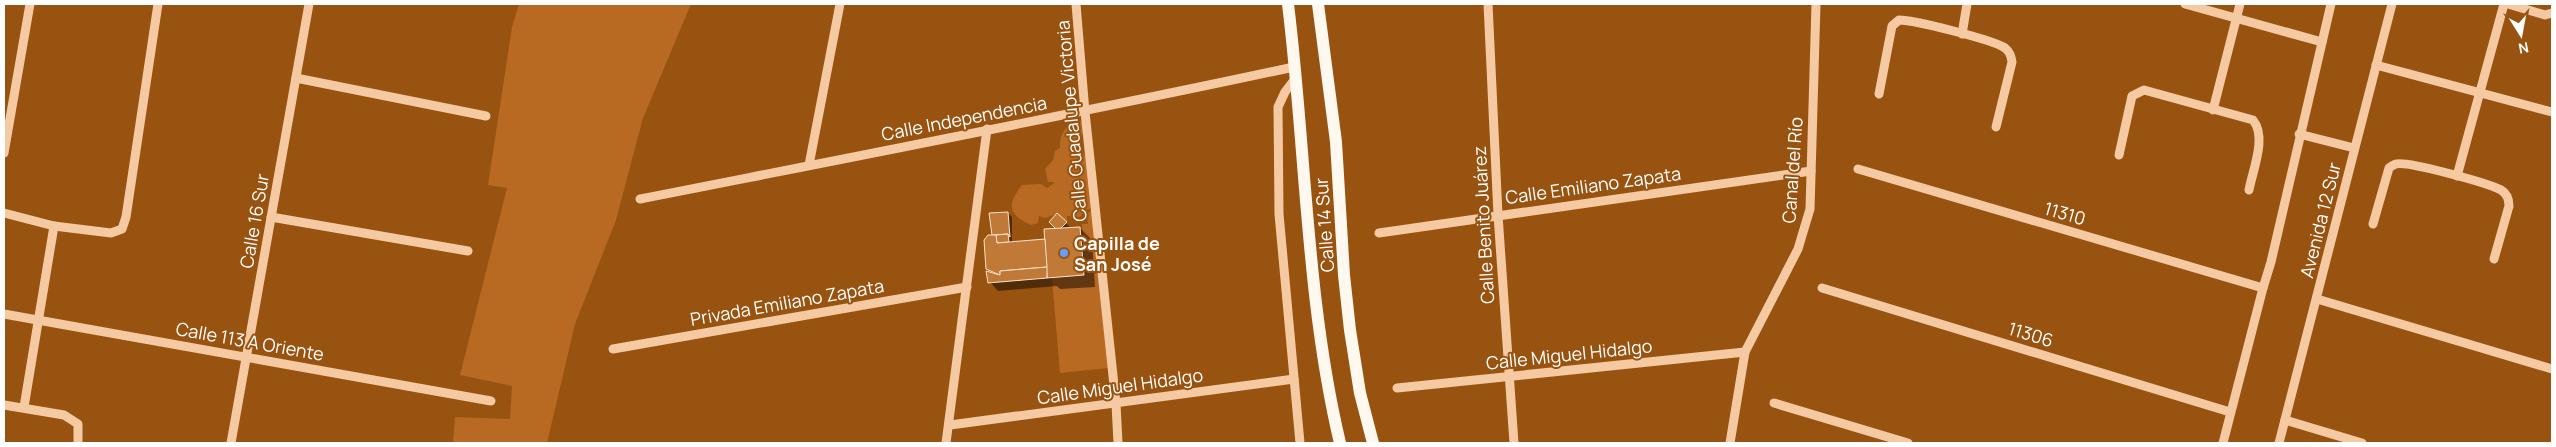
<svg xmlns="http://www.w3.org/2000/svg" width="2556" height="447" viewBox="0 0 2556 447" font-family="Manrope,sans-serif">
	<style>
		.green { fill: #b86922 }
		.shadow { fill: #0007 }
		.building { fill: #c17938; stroke: #fee2ca }
		.lines { fill: none; stroke-linecap: round; stroke-linejoin: round }
		.minor { stroke: #f5c9a1; stroke-width: 9 }
		.major { stroke: #fff8ef; stroke-width: 12 }
		.poi-dot { fill: #659dff; stroke: #995310; stroke-width: 2 }
		.labels { text-anchor: middle; dominant-baseline: central; stroke-width: 4; stroke-linejoin: round; paint-order: stroke }
		.street-label { font-size: 18px; fill: #fff; stroke: #995310 }
		.poi-label { font-size: 18px; font-weight: bold; fill: #fff; stroke: #995310; text-anchor: start }
	</style>
	<rect width="100%" height="100%" fill="#995310"/>
	<!-- green -->
	<g class="green">
		<path d="M519,4H691L643,118L616,220L575,324L547,443H453L455,417L510,419L512,386L460,375L507,188L488,185L512,27Z"/>
		<path d="M1081,121L1083,128L1080,148C1092,163 1094,192 1090,209L1085,211L1080,217L1067,216V222L1057,214L1045,218L1039,216L1038,223L1031,225C1007,214 1007,204 1022,185L1041,184L1047,188L1055,182H1048L1045,169L1053,160L1055,151L1060,148C1059,134 1067,122 1081,121Z"/>
		<path d="M1092,210L1102,271L1091,274L1101,273L1109,368L1060,373L1052,278L1086,274L1082,224H1088L1087,214Z"/>
	</g>
	<!-- shadow -->
	<path class="shadow" d="M1008,213L1012,217V243L1046,241L1058,230L1057,215L1070,227L1068,229L1080,228L1092,240L1095,287L1060,289L1057,286L998,291L990,282L994,274L988,268L995,237L993,235Z"/>
	<!-- building -->
	<g class="building">
		<path d="M1008,212L1010,237L1008,234L992,235L989,213Z"/>
		<path d="M1057,213L1067,222L1058,231L1049,222Z"/>
		<path d="M1080,227L1084,275L1047,278L1044,229Z"/>
		<path d="M1008,234L1009,242L997,243L996,235Z"/>
		<path d="M988,235H996L997,243L1045,239L1047,267L1000,271V275L986,269L984,240Z"/>
		<path d="M1047,267V278L988,283L986,271L1000,275V271Z"/>
	</g>
	<g class="lines">
		<!-- minor -->
		<g class="minor">
			<path d="M1076,4L1085,112L1116,404L1118,443"/>
			<path d="M1488,4L1498,215L1514,443"/>
			<path d="M2185,4L2322,42"/>
			<path d="M2508,4L2545,15L2552,13"/>
			<path d="M1962,34L1967,4"/>
			<path d="M2376,65L2552,112"/>
			<path d="M296,78L486,116"/>
			<path d="M1295,79L1285,92L1278,107L1279,214L1300,443"/>
			<path d="M1879,94L1892,26L1899,20C1914,20 1994,40 2005,48C2010,52 2011,56 2012,62L1996,127"/>
			<path d="M2213,110L2240,4"/>
			<path d="M2299,134L2354,148"/>
			<path d="M4,153L30,4"/>
			<path d="M2119,155L2132,96L2144,90L2253,120C2267,137 2253,169 2249,190"/>
			<path d="M809,165L840,4"/>
			<path d="M1858,169L2263,288"/>
			<path d="M2457,176L2504,4"/>
			<path d="M640,199C858,156 1076,114 1294,67"/>
			<path d="M4,213L54,226L111,233L122,229L126,217L158,4"/>
			<path d="M271,217L468,251"/>
			<path d="M2373,224L2389,168C2390,167 2395,164 2396,164C2408,161 2488,183 2501,190C2508,194 2509,200 2509,206L2494,259"/>
			<path d="M1379,233L1811,171"/>
			<path d="M1822,288L2230,412"/>
			<path d="M2317,299L2552,369"/>
			<path d="M4,314L491,401"/>
			<path d="M613,349L967,287"/>
			<path d="M1397,388L1745,352"/>
			<path d="M1774,403L1908,443"/>
			<path d="M4,405L64,415L78,424V443"/>
			<path d="M24,407L54,226"/>
			<path d="M2285,420L2362,443"/>
			<path d="M950,425L1294,379"/>
			<path d="M231,443L309,4"/>
			<path d="M946,443L987,129"/>
			<path d="M1730,443L1745,352L1798,249L1810,209L1816,4"/>
			<path d="M2223,443L2263,288L2271,262L2331,4"/>
			<path d="M2279,443L2392,4"/>
		</g>
		<!-- major -->
		<g class="major">
			<path d="M1288,4C1306,150 1306,300 1340,443"/>
			<path d="M1318,4L1336,142L1344,275L1350,330L1360,393L1373,443"/>
		</g>
	</g>
	<!-- markers -->
	<circle class="poi-dot" cx="1064" cy="253" r="5"/>
	<g class="labels">
		<!-- street labels -->
		<g class="street-label">
			<text transform="translate(964 118) rotate(-11)">Calle Independencia</text>
			<text transform="translate(1071 121) rotate(-95)">Calle Guadalupe Victoria</text>
			<text transform="translate(1792 170) rotate(-86)">Canal del Río</text>
			<text transform="translate(1593 185) rotate(-8)">Calle Emiliano Zapata</text>
			<text transform="translate(2065 213) rotate(16)">11310</text>
			<text transform="translate(2320 220) rotate(-76)">Avenida 12 Sur</text>
			<text transform="translate(254 221) rotate(-80)">Calle 16 Sur</text>
			<text transform="translate(1324 225) rotate(-94)">Calle 14 Sur</text>
			<text transform="translate(1483 225) rotate(-93)">Calle Benito Juárez</text>
			<text transform="translate(787 302) rotate(-10)">Privada Emiliano Zapata</text>
			<text transform="translate(2031 334) rotate(17)">11306</text>
			<text transform="translate(250 341) rotate(10)">Calle 113 A Oriente</text>
			<text transform="translate(1569 354) rotate(-6)">Calle Miguel Hidalgo</text>
			<text transform="translate(1120 386) rotate(-8)">Calle Miguel Hidalgo</text>
		</g>
		<!-- poi labels -->
		<g class="poi-label">
			<text x="1074" y="243">Capilla de<tspan x="1074" dy="21">San José</tspan></text>
		</g>
	</g>
	<!-- border -->
	<rect width="2556" height="447" fill="none" stroke="#ffffff" stroke-width="10"/>
	<!-- north arrow -->
	<g transform="translate(2521 35) rotate(169)" stroke="#995310" stroke-width="4" paint-order="stroke">
	<path d="M0-4L9 19L0 12L-9 19Z" fill="#ffffff"/>
	<text y="-8" font-size="14" font-weight="bold" text-anchor="middle" fill="#ffffff">N</text>
	</g>
</svg>
